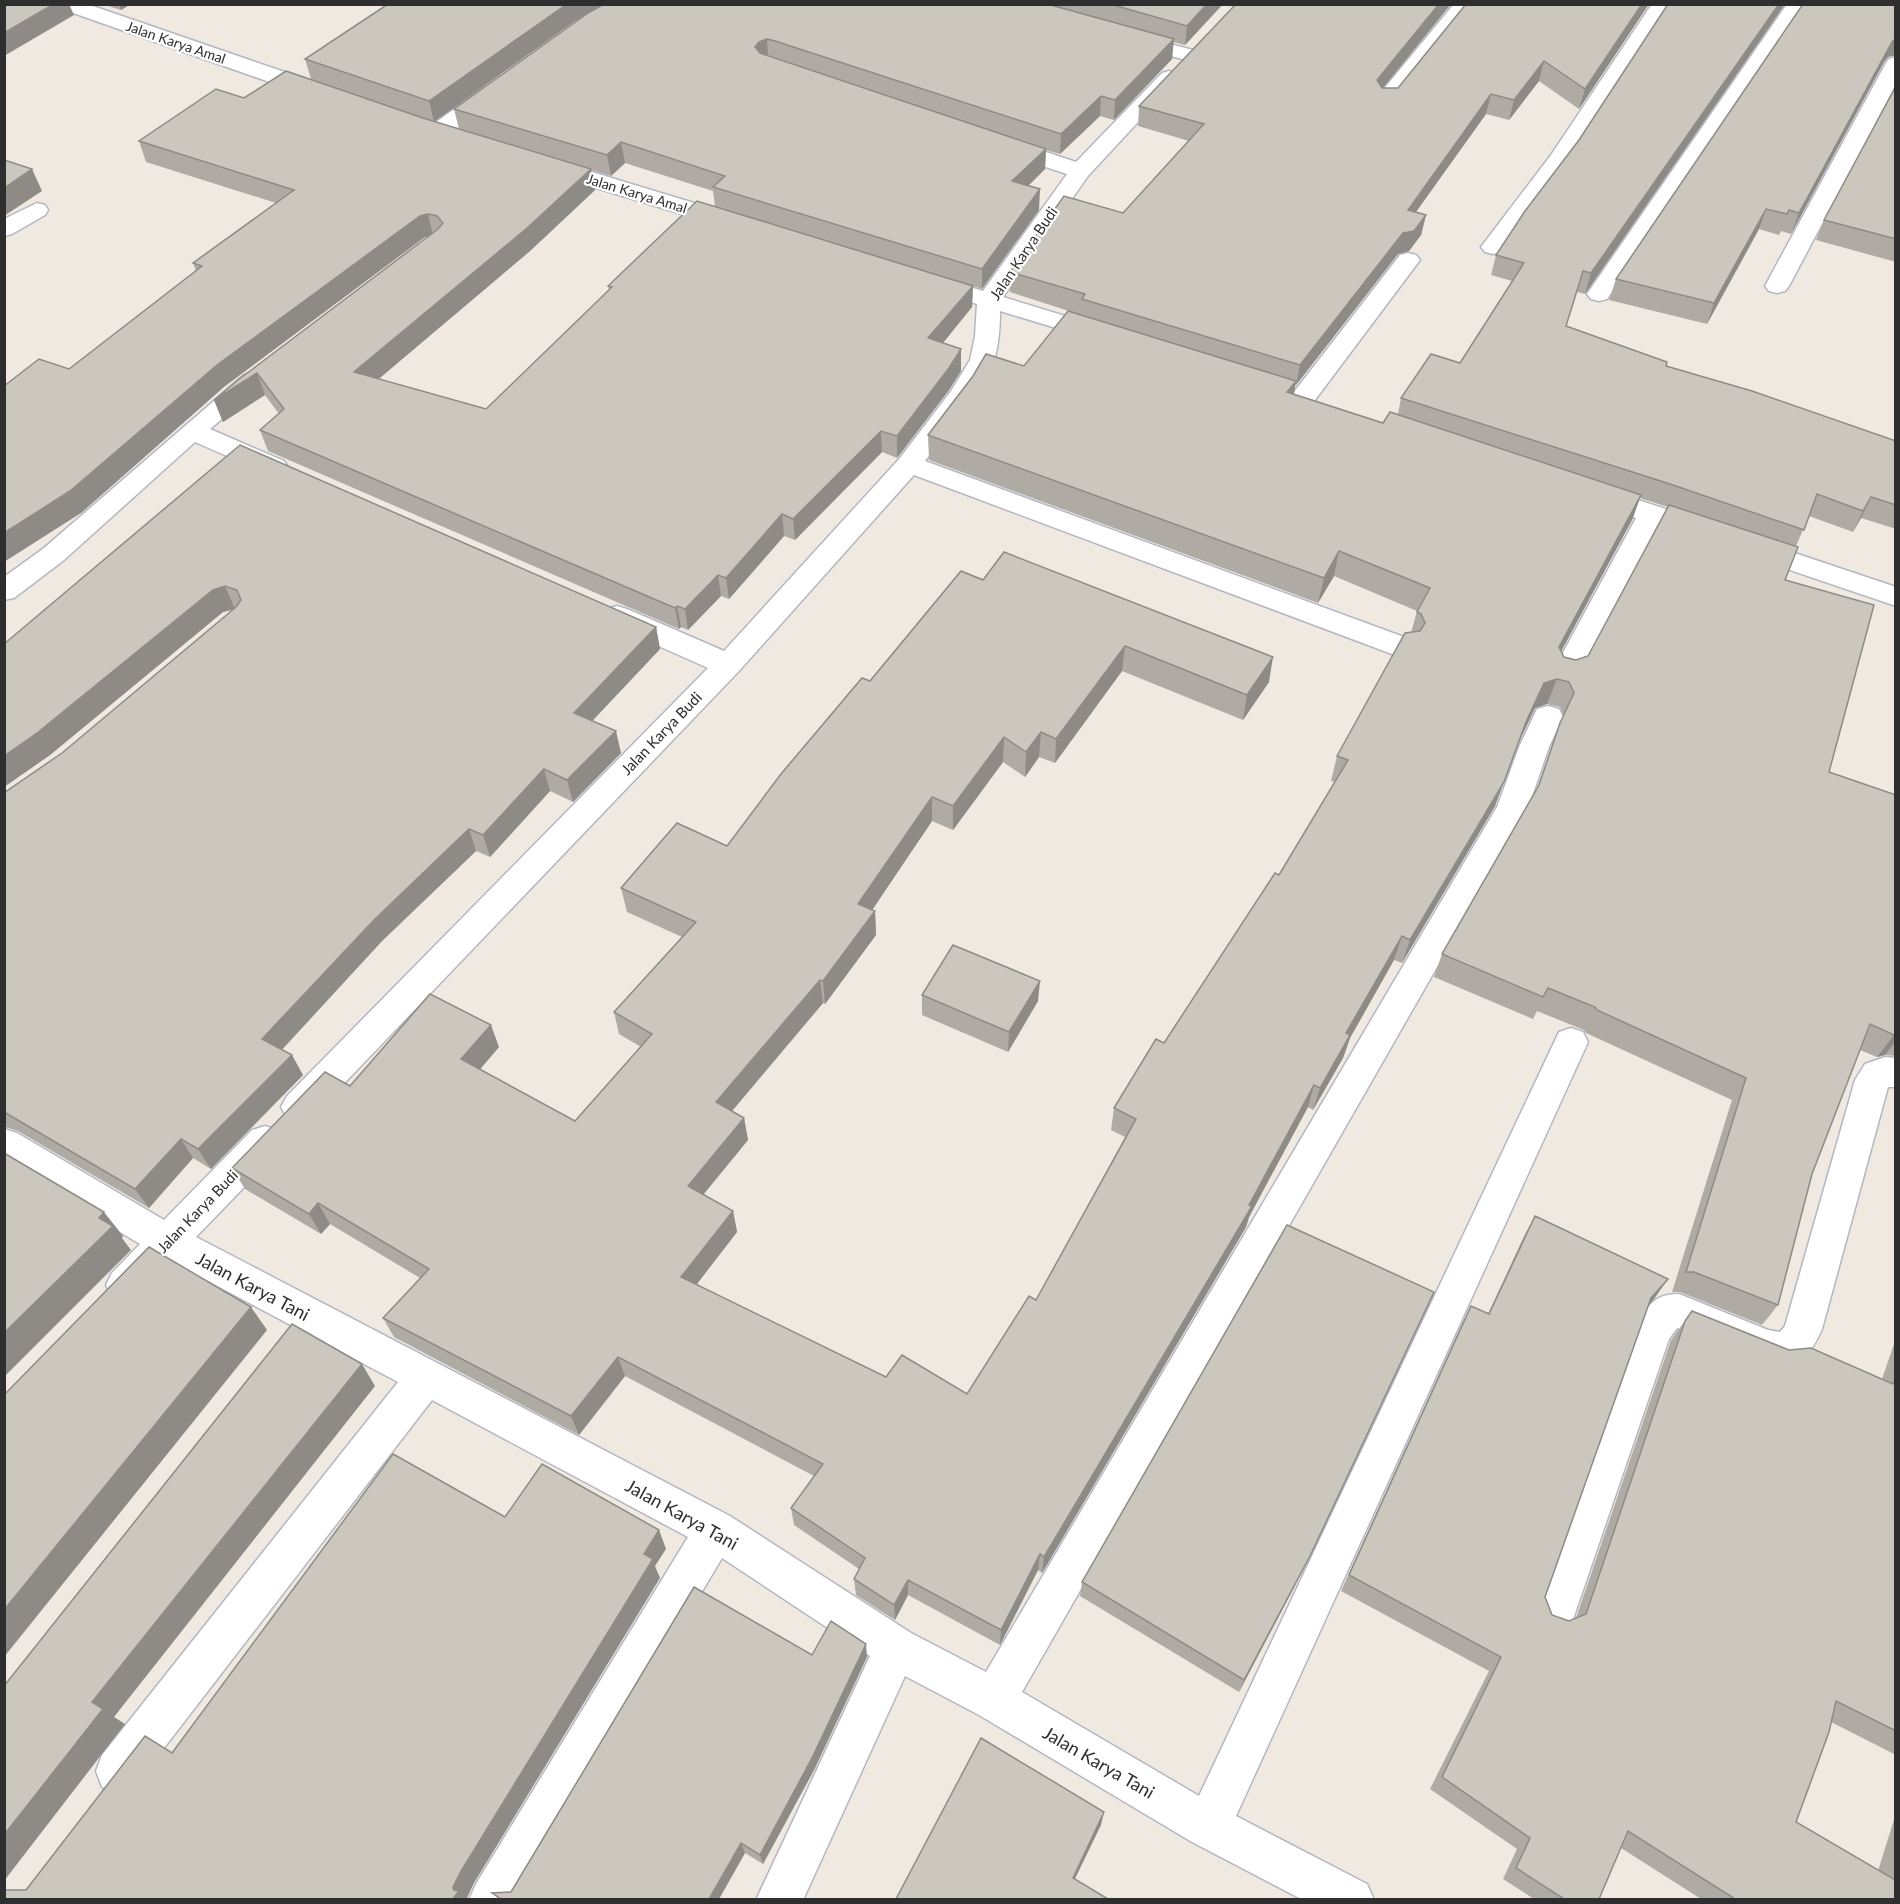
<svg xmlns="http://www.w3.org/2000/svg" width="1900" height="1904" viewBox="0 0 1900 1904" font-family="Lato,sans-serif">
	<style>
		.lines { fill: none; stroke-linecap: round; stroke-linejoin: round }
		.street-casing { stroke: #b4b7c1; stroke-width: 3 }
		.street { fill: #fff; fill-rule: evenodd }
		.wall { fill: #afaba4; fill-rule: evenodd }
		.shaded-wall { fill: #8e8b86 }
		.building { fill: #cbc7bf; stroke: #8e8b86; stroke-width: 1.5 }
		.labels { text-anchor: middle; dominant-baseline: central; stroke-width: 4.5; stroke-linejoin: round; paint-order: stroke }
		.far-street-label { font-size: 14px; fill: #2e2e2e; stroke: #fff }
		.street-label { font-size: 15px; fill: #2e2e2e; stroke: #fff }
		.near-street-label { font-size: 18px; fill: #2e2e2e; stroke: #fff }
	</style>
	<rect width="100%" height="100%" fill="#efe9e1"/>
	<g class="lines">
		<defs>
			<g id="street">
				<path d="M56,4H87L328,87L331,92L328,97L320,98L312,97L59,8Z"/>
				<path d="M1454,4H1475L1394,106L1386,107L1378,106L1375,101L1378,96Z"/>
				<path d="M1652,4H1672L1571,159L1501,252L1493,254L1485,252L1481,247L1551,155Z"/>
				<path d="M1787,4H1807L1607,299L1599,301L1591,299L1587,294Z"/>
				<path d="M1128,33L1197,51L1200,55L1197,59L1190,61L1121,43L1118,39L1121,35Z"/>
				<path d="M1896,57V84L1789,286L1785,291L1777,293L1769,291L1765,286L1886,63L1889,59Z"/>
				<path d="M1169,71L1176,73L1180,77L1176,81L1088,176L1003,297L1111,330L1114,335L1111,340L1102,342L1000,311C1000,327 999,342 995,357C987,386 944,436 925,461L1412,640L1416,647L1412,654L1402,657L1392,654L914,475L738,672L311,1118L299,1122L287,1118L281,1107L287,1096L708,668L607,623L603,616L607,609L617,606L627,609L724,651L900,458L951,391L970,360L975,336L977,304L922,287L918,282L922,277L930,275L983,291L1067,174L994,150L991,145L994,140L1002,138L1010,140L1076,162L1162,73Z"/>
				<path d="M492,87L500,88L503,93L500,98L445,137L437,139L429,137L426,132L429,127L484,88Z"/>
				<path d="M549,159L740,217L743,222L740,227L732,229L724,227L541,171L538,166L541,161Z"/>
				<path d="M37,203L45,205L48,210L45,215L12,234L4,236V219Z"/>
				<path d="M1408,253L1416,255L1420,260L1312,404L1303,406L1294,404L1290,398L1294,392L1400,255Z"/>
				<path d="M253,372L262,375L266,380L262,385L210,429L284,461L288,467L284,473L275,475L266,473L195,442L64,560L14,598L4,600V577L44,548L244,375Z"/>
				<path d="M1593,485L1714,525L1718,531L1714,537L1704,540L1659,525L1582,673L1577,680L1567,683L1557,680L1552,673L1636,518L1584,500L1580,494L1584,488Z"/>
				<path d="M1750,538L1896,587V606L1740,553L1736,547L1740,541Z"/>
				<path d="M1548,706L1559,709L1563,717L1549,747L1528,808L1022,1692L1199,1796L1559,1032L1571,1028L1583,1032L1588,1042L1236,1816L1367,1884L1374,1900H1303L1192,1842L979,1715L905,1676L803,1900H756L870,1656L722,1558L518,1900H469L476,1884L688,1537L432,1400L134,1787L118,1793L102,1787L96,1771L102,1755L398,1382L172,1262L138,1297L125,1302L112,1297L106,1285L112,1273L140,1244L4,1163V1129L17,1133L164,1220L252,1130L265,1126L278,1130L283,1141L278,1152L196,1237L730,1516L911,1633L986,1672L1497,807L1519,747L1537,709Z"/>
				<path d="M1885,1057L1896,1058V1087H1888L1822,1329C1812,1351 1801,1371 1773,1367L1677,1328L1669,1339L1570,1628L1555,1634L1540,1628L1534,1613L1640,1318C1651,1302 1658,1294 1679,1294L1768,1330L1780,1332L1785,1326L1855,1080L1865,1064Z"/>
			</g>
		</defs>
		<!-- street casing -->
		<use href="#street" class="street-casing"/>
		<!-- street -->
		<use href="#street" class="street"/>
	</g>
	<!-- wall -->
	<g class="wall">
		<path d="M102,4H131L121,10Z"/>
		<path d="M388,4H603L575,21L434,121L459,129L454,109L604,4H1223L1185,45L1173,42L1172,59L1114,120L1100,116L1060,154L1046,150L1045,169L1028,186L1039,210L982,289L973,286L972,307L943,343L961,371L949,390L897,458L882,452L795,540L784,536L729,599L721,596L688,630L681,627L679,629L268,451L260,430L279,414L265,395L223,422L214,400L430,236L425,237L225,386L81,513L69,369L196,271L193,263L276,203L146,162L139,141L244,98L311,79L305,59ZM625,163L713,191L715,207L608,286L609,290L486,409L378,379L530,251L595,190L591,170L611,176Z"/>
		<path d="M1236,4H1451L1383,88H1398L1466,4H1649L1579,109L1539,81L1509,120L1486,114L1416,212L1426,215L1421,235L1409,251L1398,254L1296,385H1295L1294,394L1383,423L1398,414L1401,398L1460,363L1512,281L1491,275L1496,255L1785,4L1585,294L1577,292L1566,326L1666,366L1896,441V529L1861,518L1853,532L1809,516L1796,546L1785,580L1829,772L1896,795V1056L1885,1055L1877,1057L1860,1050L1812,1174L1778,1305L1762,1325L1680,1292H1672L1732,1100L1586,1033L1584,1030L1537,1011L1533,1019L1434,977L1442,954L1537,789L1551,748L1564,716L1560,707L1547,704L1535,708L1517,746L1495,806L1402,963L1394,960L1350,1038L1343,1058L1313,1110L1308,1107L1249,1217L1246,1227L1042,1573L1038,1570L1000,1645L908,1595L895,1620L856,1595L854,1579L859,1569L794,1525L791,1508L814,1476L625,1376L579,1435L394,1337L383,1318L420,1278L330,1224L321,1234L245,1189L232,1168L350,1086L499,1047L480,1069L575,1121L641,1047L619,1034L614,1012L682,937L627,912L621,888L727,846L870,681L961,571L1269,682L1243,720L1122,671L1055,763L1039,757L1025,777L1003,762L953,830L932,821L872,910L875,911L876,935L825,1004L823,1003L732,1111L744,1118L748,1140L703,1195L733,1211L737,1232L696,1284L886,1377L967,1394L1036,1300L1125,1137L1111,1130L1114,1108L1164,1043L1279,875L1335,782L1331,781L1337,756L1411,633L1417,611L1334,576L1318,603L929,460L928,435L1024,366L1081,315L1010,292V272L1123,213L1189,141L1138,126L1139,106ZM1640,498L1668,507L1588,656L1576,660L1564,657L1561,651L1632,520Z"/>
		<path d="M1896,4V55L1888,57L1884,62L1791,234L1781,231L1779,235L1759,229L1707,324L1609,300L1616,279Z"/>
		<path d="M1896,86V262L1816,240L1824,220Z"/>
		<path d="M240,445L656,627L660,649L592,721L621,753L573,802L550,791L490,857L476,851L382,941L282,1050L303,1075L211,1169L193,1158L149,1208L18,1131L5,1127L4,793L62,753L234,609L223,612L50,755L4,787V644Z"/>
		<path d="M922,995L1038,1001L1008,1052L922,1015Z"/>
		<path d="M1535,1216L1654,1299L1649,1304L1545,1597L1552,1615L1569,1621L1576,1618L1671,1340L1692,1311L1789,1350L1882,1379L1896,1338V1755L1831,1722L1796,1822L1878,1871L1896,1813V1899H1701L1621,1848L1599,1899H1534L1503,1879L1517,1849L1430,1789L1489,1671L1341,1591L1461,1326L1471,1306L1488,1314L1524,1236Z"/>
		<path d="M1434,1292L1303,1570L1239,1692L1080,1596L1082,1582Z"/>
		<path d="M812,1655L867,1657L814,1770L763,1864L745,1853L719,1899H499L492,1893L511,1892Z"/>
	</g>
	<!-- shaded-wall -->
	<g class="shaded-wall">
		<path d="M54,4H69L74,15L4,56V33Z"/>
		<path d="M119,4H131L121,10Z"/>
		<path d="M567,4H603L575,21L434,122L429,101Z"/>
		<path d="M1207,4H1223L1185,45L1187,26Z"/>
		<path d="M1439,4H1451L1373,100L1377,80Z"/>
		<path d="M1642,4H1649L1579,109L1585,89Z"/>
		<path d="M1779,4H1785L1585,294L1591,273Z"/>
		<path d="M1896,38L1895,55L1888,57L1884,62L1791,234L1799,213L1892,42Z"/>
		<path d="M767,39L768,59L757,67L755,47L759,42Z"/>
		<path d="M1174,39L1172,59L1114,120L1115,100Z"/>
		<path d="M1544,61L1539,81L1509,120L1514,100Z"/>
		<path d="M1491,94L1486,114L1403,230L1408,210Z"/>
		<path d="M1101,96L1100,116L1060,154L1061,134Z"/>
		<path d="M621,142L625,163L611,176L607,155Z"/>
		<path d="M1046,149L1045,169L1012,202V181Z"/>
		<path d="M32,169L42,191L4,216V188Z"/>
		<path d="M591,169L595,190L530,251L361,394L354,372Z"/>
		<path d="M1040,189L1039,210L982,289V269Z"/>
		<path d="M1766,209L1759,229L1707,324L1714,303Z"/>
		<path d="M428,214L433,235L425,237L225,386L81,513L4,562V533L217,365L420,216Z"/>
		<path d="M1426,215L1421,235L1409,251L1398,254L1296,385L1300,365L1403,233Z"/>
		<path d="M973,286L972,307L929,360L928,338Z"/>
		<path d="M961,349V371L949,390L897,458V436Z"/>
		<path d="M257,373L265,395L223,422L214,400Z"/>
		<path d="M1296,381L1292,406L1287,392Z"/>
		<path d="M881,431L882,452L795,540L793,519Z"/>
		<path d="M1641,495L1632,520L1550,672L1559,647Z"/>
		<path d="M1871,497L1861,518L1853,532L1863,511Z"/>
		<path d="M782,514L784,536L729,599L726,578Z"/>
		<path d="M1339,551L1334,576L1318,603L1324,578Z"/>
		<path d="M718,575L721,596L688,630L685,609Z"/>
		<path d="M225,586L235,609L223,612L50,755L4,787V756L213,590Z"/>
		<path d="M677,606L681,627L679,629L675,608Z"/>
		<path d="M656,627L660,649L579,735L574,713Z"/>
		<path d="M1125,646L1122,671L1055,763L1056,739Z"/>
		<path d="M1273,657L1269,682L1243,720L1247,695Z"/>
		<path d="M1557,679L1547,704L1535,708L1517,746L1495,806L1402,963L1410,940L1526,722L1544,683Z"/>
		<path d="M616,731L621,753L573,802L567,780Z"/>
		<path d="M1041,732L1039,757L1025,777L1026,752Z"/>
		<path d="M1004,737L1003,762L953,830V806Z"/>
		<path d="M544,769L550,791L490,857L483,835Z"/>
		<path d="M932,797V821L860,928L858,904Z"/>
		<path d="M469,829L476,851L382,941L273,1059L262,1039L374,920Z"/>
		<path d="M875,911L876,935L825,1004L823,981Z"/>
		<path d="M1402,936L1394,960L1350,1038L1343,1058L1313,1110L1320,1088L1346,1033Z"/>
		<path d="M820,980L823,1003L721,1124L716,1102Z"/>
		<path d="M1040,981L1038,1001L1008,1052L1009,1032Z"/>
		<path d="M491,1025L499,1047L470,1081L461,1059Z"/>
		<path d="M1896,1034V1041L1885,1055L1877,1057L1894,1035Z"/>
		<path d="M292,1055L303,1075L211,1169L198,1149Z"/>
		<path d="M1314,1085L1308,1107L1249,1217L1246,1227L1042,1573L1044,1557L1249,1205Z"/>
		<path d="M744,1118L748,1140L693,1207L688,1186Z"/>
		<path d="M181,1139L193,1158L149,1208L135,1189Z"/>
		<path d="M318,1203L330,1224L321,1234L309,1214Z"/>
		<path d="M733,1211L737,1232L687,1297L681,1277Z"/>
		<path d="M104,1212L123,1236L122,1238L131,1250L4,1377V1333Z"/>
		<path d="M1668,1279L1654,1299L1638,1317L1651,1298Z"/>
		<path d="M251,1307L267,1330L4,1657V1610Z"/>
		<path d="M618,1357L625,1376L579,1435L571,1416Z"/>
		<path d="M362,1364L375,1386L114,1717L125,1724L4,1881V1835L92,1702Z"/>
		<path d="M659,1530L666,1549L655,1566L660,1578L474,1883L467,1898L469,1899H453L454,1890L453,1887L461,1871L644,1554Z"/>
		<path d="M1040,1554L1038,1570L1000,1645L1001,1630Z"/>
		<path d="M1310,1556L1303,1570L1239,1692L1244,1680Z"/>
		<path d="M908,1580V1595L895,1620L894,1605Z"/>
		<path d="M866,1644L867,1657L814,1770L763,1864L760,1855Z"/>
		<path d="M1104,1812L1101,1825L1070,1889L1073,1878Z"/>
		<path d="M741,1843L745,1853L719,1899H709Z"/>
	</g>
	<!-- building -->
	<g class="building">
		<path d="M4,4H54L4,33Z"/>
		<path d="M388,4H567L429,101L305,59Z"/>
		<path d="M604,4H1047L1174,39L1115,100L1101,96L1061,134L775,41L767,39L759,42L755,47L760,53L1046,149L1012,181L1040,189L982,269L713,187L725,176L621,142L607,155L454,109L588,13Z"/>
		<path d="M1110,4H1207L1187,26Z"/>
		<path d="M1236,4H1439L1377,80L1382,88H1398L1466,4H1642L1585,89L1544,61L1514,100L1491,94L1408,210L1426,215L1414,231L1403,233L1300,365L1082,299L1085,294L1010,272L1064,196L1123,213L1204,124L1139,106Z"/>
		<path d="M1668,4H1779L1591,273L1583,271L1566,326L1667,362L1666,366L1752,391L1896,441V505L1871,497L1863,511L1817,494L1804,530L1670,484L1401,398L1431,354L1460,363L1524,263L1496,255L1525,211L1579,140Z"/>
		<path d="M1803,4H1896V38L1892,42L1799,213L1789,210L1787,214L1766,209L1714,303L1616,279Z"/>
		<path d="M286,71L423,118L591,169L526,229L354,372L486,409L612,287L608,286L697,201L973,286L928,338L961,349L949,368L897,436L881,431L793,519L782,514L726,578L718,575L685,609L677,606L675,608L260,430L284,409L257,373L214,400L238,380L438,229L443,223L437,216L428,214L420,216L217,365L70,491L4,533V386L39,359L69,369L202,266L193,263L294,190L139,141L216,89L244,98Z"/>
		<path d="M1896,86V239L1824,220Z"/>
		<path d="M4,160L32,169L4,188Z"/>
		<path d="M1068,311L1296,381L1287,392L1383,423L1390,412L1641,495L1559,647L1564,657L1576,660L1588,656L1669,505L1798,547L1785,580L1874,605L1829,772L1896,795V1034L1894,1035L1870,1024L1812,1174L1778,1305L1694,1272H1686L1746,1078L1597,1010L1595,1007L1548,988L1543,997L1442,954L1539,785L1560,723L1574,693L1569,682L1557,679L1544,683L1526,722L1504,782L1410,940L1402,936L1346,1033L1350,1035L1320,1088L1314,1085L1249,1205L1252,1206L1044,1557L1040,1554L1001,1630L908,1580L894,1605L854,1579L865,1558L791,1508L823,1464L618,1357L571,1416L383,1318L429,1269L318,1203L309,1214L232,1168L325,1072L350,1086L430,994L491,1025L461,1059L575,1121L652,1034L614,1012L696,922L621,888L677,823L727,846L781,774L862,678L870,681L961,571L983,580L1004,552L1273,657L1247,695L1125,646L1056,739L1041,732L1026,752L1004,737L953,806L932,797L858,904L875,911L823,981L820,980L716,1102L744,1118L688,1186L733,1211L681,1277L886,1377L902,1355L967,1394L1029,1296L1036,1300L1136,1119L1114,1108L1156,1039L1164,1043L1275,873L1279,875L1348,760L1337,756L1405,633L1420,631L1425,623L1421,614L1417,612L1430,588L1339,551L1324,578L928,435L973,376L986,354L1024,366Z"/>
		<path d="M240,445L656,627L574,713L616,731L567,780L544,769L483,835L469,829L374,920L262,1039L292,1055L198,1149L181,1139L135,1189L4,1112V793L62,753L236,607L241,600L237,590L225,586L213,590L37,733L4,756V644Z"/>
		<path d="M953,945L1040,981L1009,1032L922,995Z"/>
		<path d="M4,1153L104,1212L99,1218L113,1226L4,1333Z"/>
		<path d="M1535,1216L1668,1279L1651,1298L1545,1597L1552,1615L1569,1621L1586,1614L1685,1321L1692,1311L1789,1350L1811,1348L1893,1384L1896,1377V1731L1836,1701L1829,1732L1796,1822L1895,1880L1896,1877V1899H1735L1628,1831L1599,1899H1564L1516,1868L1530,1838L1442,1777L1501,1657L1349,1575L1471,1306L1489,1314Z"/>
		<path d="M1287,1225L1434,1292L1310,1556L1244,1680L1082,1582Z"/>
		<path d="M149,1247L251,1307L4,1610V1395Z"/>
		<path d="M292,1324L362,1364L92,1702L103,1709L4,1835V1686Z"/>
		<path d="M393,1454L505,1517L542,1464L659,1530L644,1554L653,1559L461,1871L453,1887L454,1890L459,1891L453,1899H4V1890H26L145,1736L172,1753Z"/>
		<path d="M694,1587L812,1655L831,1621L866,1644L812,1758L760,1855L741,1843L709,1899H501L492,1893L511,1892Z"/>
		<path d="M981,1738L1104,1812L1073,1878L1108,1899H896Z"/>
	</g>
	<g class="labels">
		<!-- far-street labels -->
		<g class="far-street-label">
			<text transform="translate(176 42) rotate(19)">Jalan Karya Amal</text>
			<text transform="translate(637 193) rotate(17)">Jalan Karya Amal</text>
		</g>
		<!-- street labels -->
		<g class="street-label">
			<text transform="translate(1023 253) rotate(-56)">Jalan Karya Budi</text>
			<text transform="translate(661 733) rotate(-46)">Jalan Karya Budi</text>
			<text transform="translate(197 1211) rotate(-46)">Jalan Karya Budi</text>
		</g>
		<!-- near-street labels -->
		<g class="near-street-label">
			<text transform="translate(253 1286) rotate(28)">Jalan Karya Tani</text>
			<text transform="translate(682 1514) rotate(29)">Jalan Karya Tani</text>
			<text transform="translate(1099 1762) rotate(30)">Jalan Karya Tani</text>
		</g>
	</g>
	<!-- border -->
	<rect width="1900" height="1904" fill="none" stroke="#2e2e2e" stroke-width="12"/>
</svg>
